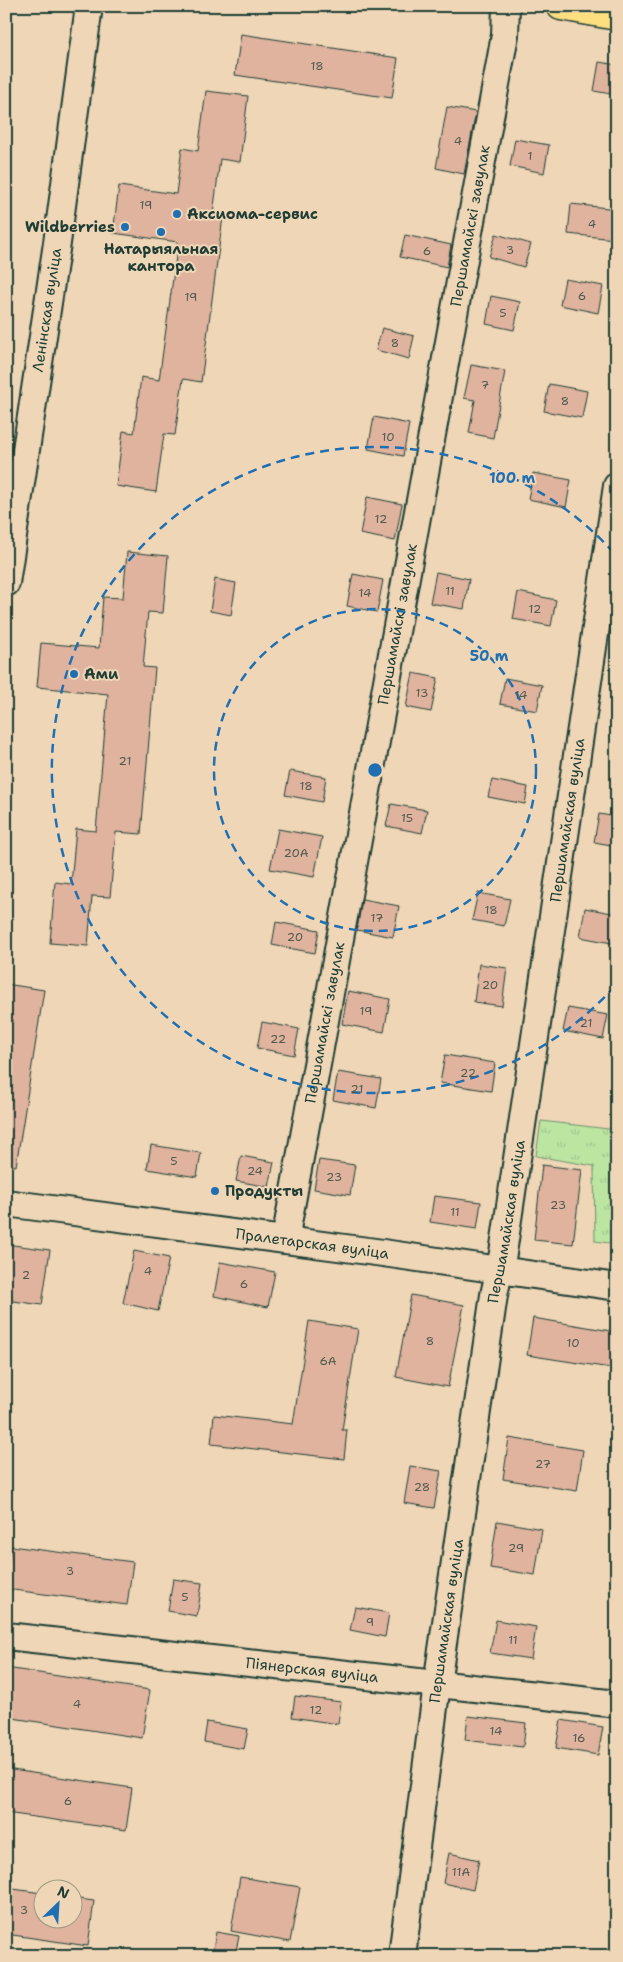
<svg xmlns="http://www.w3.org/2000/svg" width="623" height="1962" viewBox="0 0 623 1962" font-family="'Shantell Sans',sans-serif">
	<style>
		.park { fill: url(#park-tufts); stroke: #6e916b }
		.building { fill: #dfb39e; stroke: #1f3d34 }
		.lines { fill: none; stroke-linecap: round; stroke-linejoin: round }
		.minor-casing { stroke: #1f3d34; stroke-width: 30 }
		.major-casing { stroke: #1f3d34; stroke-width: 31 }
		.minor { stroke: #eed6b6; stroke-width: 26 }
		.major { stroke: #fedf80; stroke-width: 28 }
		.ring { fill: none; stroke: #1f6fb2; stroke-width: 2.5; stroke-dasharray: 9 6 }
		.poi-dot { fill: #1f6fb2; stroke: #eed6b6; stroke-width: 2 }
		.labels { text-anchor: middle; dominant-baseline: central; stroke-width: 4; stroke-linejoin: round; paint-order: stroke }
		.number-label { font-size: 12px; fill: #4f5a4e }
		.poi-label { font-size: 15px; font-weight: bold; fill: #1f3d34; stroke: #eed6b6; text-anchor: start }
		.street-label { font-size: 15px; fill: #1f3d34; stroke: #eed6b6 }
		.centre { fill: #1f6fb2; stroke: #eed6b6; stroke-width: 2.5 }
		.ring-label { font-size: 15px; text-anchor: middle; font-weight: bold; fill: #1f6fb2; stroke: #eed6b6; stroke-width: 4; stroke-linejoin: round; paint-order: stroke }
	</style>
	<defs>
		<pattern id="park-tufts" width="24" height="20" patternUnits="userSpaceOnUse" patternTransform="scale(1.25)"><rect width="24" height="20" fill="#bce5a2"/><path d="M3 7l-1-3M5 7V3M7 7l1-3M15 17l-1-3M17 17v-4M19 17l1-3" fill="none" stroke="#a1c58c"/></pattern>
	</defs>
	<rect width="100%" height="100%" fill="#eed6b6"/>
	<filter id="ink" filterUnits="userSpaceOnUse"><feTurbulence type="fractalNoise" baseFrequency=".02" numOctaves="2"/><feDisplacementMap in="SourceGraphic" scale="10" xChannelSelector="R" yChannelSelector="G"/><feConvolveMatrix kernelMatrix="1 2 1 2 8 2 1 2 1" color-interpolation-filters="sRGB"/></filter>
	<g filter="url(#ink)">
		<!-- park -->
		<path class="park" d="M541,1121L617,1130V1244L595,1241L594,1166L536,1156Z"/>
		<!-- building -->
		<g class="building">
			<path d="M241,34L398,58L392,98L235,75Z"/>
			<path d="M599,62L617,65V95L594,91Z"/>
			<path d="M206,91L248,96L240,162L220,159L213,215L223,217L201,382L183,379L175,435L164,434L156,492L116,486L123,431L134,433L141,377L159,380L178,242L113,233L119,186L176,194L182,148L198,151Z"/>
			<path d="M447,107L476,112L464,174L436,168Z"/>
			<path d="M515,139L549,145L544,173L510,166Z"/>
			<path d="M571,204L617,209L614,239L568,234Z"/>
			<path d="M496,234L531,244L524,267L489,257Z"/>
			<path d="M405,235L451,245L447,267L400,257Z"/>
			<path d="M565,279L603,286L598,313L560,305Z"/>
			<path d="M491,296L520,302L514,330L486,324Z"/>
			<path d="M382,328L414,336L409,359L376,350Z"/>
			<path d="M471,365L505,371L493,438L469,433L475,400L464,398Z"/>
			<path d="M549,384L587,391L582,418L544,411Z"/>
			<path d="M374,417L409,424L403,456L368,449Z"/>
			<path d="M533,473L571,480L566,507L528,499Z"/>
			<path d="M367,497L402,504L395,541L360,534Z"/>
			<path d="M127,552L168,556L163,613L148,612L143,667L155,668L141,834L116,832L110,897L92,896L88,946L50,943L55,882L71,884L76,829L96,831L108,694L37,687L41,643L99,648L103,597L123,598Z"/>
			<path d="M436,572L469,579L464,609L430,603Z"/>
			<path d="M353,574L383,580L377,612L347,606Z"/>
			<path d="M215,579L236,583L231,615L210,611Z"/>
			<path d="M518,592L556,600L551,626L513,619Z"/>
			<path d="M413,673L438,678L431,712L406,707Z"/>
			<path d="M505,678L542,685L537,711L500,704Z"/>
			<path d="M290,771L326,777L322,802L285,795Z"/>
			<path d="M492,780L528,787L525,804L488,797Z"/>
			<path d="M391,804L427,810L422,833L386,826Z"/>
			<path d="M599,814L617,817V846L594,842Z"/>
			<path d="M278,829L322,837L314,877L270,869Z"/>
			<path d="M478,893L510,899L504,926L472,920Z"/>
			<path d="M362,899L399,906L393,937L357,930Z"/>
			<path d="M585,908L617,914V944L580,937Z"/>
			<path d="M276,922L319,930L315,953L272,945Z"/>
			<path d="M479,964L507,968L502,1006L474,1002Z"/>
			<path d="M6,984L44,990L16,1166L6,1165Z"/>
			<path d="M348,991L390,999L384,1032L342,1024Z"/>
			<path d="M568,1008L608,1015L603,1039L563,1031Z"/>
			<path d="M262,1022L299,1029L294,1055L257,1048Z"/>
			<path d="M445,1055L495,1063L491,1091L440,1083Z"/>
			<path d="M338,1072L381,1079L376,1108L333,1100Z"/>
			<path d="M151,1145L201,1153L197,1177L147,1169Z"/>
			<path d="M241,1156L274,1162L269,1187L236,1181Z"/>
			<path d="M319,1160L355,1165L350,1195L314,1189Z"/>
			<path d="M542,1165L582,1170L573,1244L534,1240Z"/>
			<path d="M434,1196L481,1202L477,1229L430,1222Z"/>
			<path d="M6,1244L50,1250L42,1305L6,1300Z"/>
			<path d="M134,1251L169,1258L158,1311L123,1303Z"/>
			<path d="M220,1262L275,1272L268,1307L214,1296Z"/>
			<path d="M411,1295L464,1305L448,1387L396,1377Z"/>
			<path d="M533,1318L617,1332V1369L527,1355Z"/>
			<path d="M309,1321L358,1329L342,1430H347L344,1459L211,1444L214,1415L293,1424Z"/>
			<path d="M509,1438L583,1450L577,1491L503,1479Z"/>
			<path d="M410,1466L441,1471L434,1508L404,1503Z"/>
			<path d="M497,1521L542,1529L535,1575L490,1568Z"/>
			<path d="M11,1546L133,1562L127,1605L6,1589Z"/>
			<path d="M173,1579L202,1583L197,1616L168,1611Z"/>
			<path d="M355,1607L389,1613L385,1637L350,1630Z"/>
			<path d="M496,1620L536,1627L531,1659L490,1653Z"/>
			<path d="M6,1668L150,1690L142,1738L6,1717Z"/>
			<path d="M295,1696L341,1702L338,1724L292,1717Z"/>
			<path d="M468,1716L526,1723L523,1747L465,1740Z"/>
			<path d="M561,1720L603,1727L598,1755L556,1748Z"/>
			<path d="M207,1722L248,1729L244,1749L204,1742Z"/>
			<path d="M6,1769L132,1788L126,1830L6,1813Z"/>
			<path d="M449,1853L479,1860L473,1890L443,1883Z"/>
			<path d="M240,1877L300,1887L290,1942L231,1931Z"/>
			<path d="M6,1888L42,1893V1920H72V1898L94,1901L88,1946L6,1934Z"/>
			<path d="M216,1932L239,1936L235,1956H212Z"/>
		</g>
		<g class="lines">
			<defs>
				<g id="minor">
					<path id="s1" d="M6,583L57,243L89,6"/>
					<path id="s2" d="M6,1203L383,1253L617,1287"/>
					<path id="s3" d="M285,1240L505,35L506,6"/>
					<path id="s4" d="M6,1636L617,1704"/>
					<path id="s5" d="M402,1956L437,1684L494,1295L503,1253L617,486"/>
				</g>
				<path id="major" d="M561,6L617,16"/>
			</defs>
			<!-- minor casing -->
			<use href="#minor" class="minor-casing"/>
			<!-- major casing -->
			<use href="#major" class="major-casing"/>
			<!-- minor -->
			<use href="#minor" class="minor"/>
			<!-- major -->
			<use href="#major" class="major"/>
		</g>
	</g>
	<!-- distance rings -->
	<g class="ring">
		<circle cx="375" cy="770" r="161"/>
		<path d="M615 986A323 323 0 1 1 615 554"/>
	</g>
	<!-- markers -->
	<g class="poi-dot">
		<circle cx="177" cy="214" r="5"/>
		<circle cx="125" cy="227" r="5"/>
		<circle cx="161" cy="232" r="5"/>
		<circle cx="74" cy="674" r="5"/>
		<circle cx="215" cy="1191" r="5"/>
	</g>
	<g class="labels">
		<!-- number labels -->
		<g class="number-label">
			<text x="317" y="66">18</text>
			<text x="458" y="141">4</text>
			<text x="530" y="156">1</text>
			<text x="146" y="205">19</text>
			<text x="592" y="224">4</text>
			<text x="510" y="250">3</text>
			<text x="427" y="251">6</text>
			<text x="582" y="296">6</text>
			<text x="191" y="297">19</text>
			<text x="503" y="313">5</text>
			<text x="395" y="343">8</text>
			<text x="485" y="385">7</text>
			<text x="565" y="401">8</text>
			<text x="388" y="437">10</text>
			<text x="381" y="519">12</text>
			<text x="450" y="591">11</text>
			<text x="365" y="593">14</text>
			<text x="535" y="609">12</text>
			<text x="422" y="693">13</text>
			<text x="521" y="695">14</text>
			<text x="125" y="761">21</text>
			<text x="306" y="786">18</text>
			<text x="407" y="818">15</text>
			<text x="296" y="853">20А</text>
			<text x="491" y="910">18</text>
			<text x="377" y="918">17</text>
			<text x="295" y="937">20</text>
			<text x="490" y="985">20</text>
			<text x="366" y="1011">19</text>
			<text x="586" y="1023">21</text>
			<text x="278" y="1039">22</text>
			<text x="468" y="1073">22</text>
			<text x="357" y="1089">21</text>
			<text x="174" y="1161">5</text>
			<text x="255" y="1171">24</text>
			<text x="334" y="1177">23</text>
			<text x="558" y="1205">23</text>
			<text x="455" y="1212">11</text>
			<text x="148" y="1271">4</text>
			<text x="26" y="1275">2</text>
			<text x="244" y="1284">6</text>
			<text x="430" y="1341">8</text>
			<text x="573" y="1343">10</text>
			<text x="328" y="1361">6А</text>
			<text x="543" y="1464">27</text>
			<text x="422" y="1487">28</text>
			<text x="516" y="1548">29</text>
			<text x="70" y="1571">3</text>
			<text x="185" y="1597">5</text>
			<text x="370" y="1622">9</text>
			<text x="513" y="1640">11</text>
			<text x="77" y="1704">4</text>
			<text x="316" y="1710">12</text>
			<text x="496" y="1731">14</text>
			<text x="579" y="1738">16</text>
			<text x="68" y="1801">6</text>
			<text x="461" y="1872">11А</text>
			<text x="24" y="1910">3</text>
		</g>
		<!-- poi labels -->
		<g class="poi-label">
			<text x="187" y="214">Аксиома-сервис</text>
			<text x="115" y="227" text-anchor="end">Wildberries</text>
			<text x="161" y="249" text-anchor="middle">Натарыяльная<tspan x="161" dy="17">кантора</tspan></text>
			<text x="84" y="674">Ами</text>
			<text x="225" y="1191">Продукты</text>
		</g>
		<!-- street labels -->
		<g class="street-label">
			<text stroke="none"><textPath href="#s3" startOffset="1031">Першамайскі завулак</textPath></text>
			<text stroke="none"><textPath href="#s1" startOffset="276">Ленінская вуліца</textPath></text>
			<text stroke="none"><textPath href="#s3" startOffset="626">Першамайскі завулак</textPath></text>
			<text stroke="none"><textPath href="#s5" startOffset="1148">Першамайская вуліца</textPath></text>
			<text stroke="none"><textPath href="#s3" startOffset="221">Першамайскі завулак</textPath></text>
			<text stroke="none"><textPath href="#s5" startOffset="742">Першамайская вуліца</textPath></text>
			<text stroke="none"><textPath href="#s2" startOffset="309">Пралетарская вуліца</textPath></text>
			<text stroke="none"><textPath href="#s5" startOffset="338">Першамайская вуліца</textPath></text>
			<text stroke="none"><textPath href="#s4" startOffset="308">Піянерская вуліца</textPath></text>
		</g>
	</g>
	<circle cx="375" cy="770" r="8" class="centre"/>
	<g class="ring-label">
		<text x="512" y="483">100 m</text>
		<text x="489" y="661">50 m</text>
	</g>
	<!-- margin -->
	<rect width="623" height="1962" fill="none" stroke="#eed6b6" stroke-width="25"/>
	<rect x="12" y="12" width="598" height="1937" fill="none" stroke="#1f3d34" stroke-width="2" filter="url(#ink)"/>
	<!-- north arrow -->
	<g transform="translate(58 1904) rotate(25)"><circle r="24" fill="#eed6b6" stroke="#9b9982"/>
	<path d="M0-4L9 19L0 12L-9 19Z" fill="#1f6fb2"/>
	<text y="-8" font-size="14" font-weight="bold" text-anchor="middle" fill="#1f3d34">N</text>
	</g>
</svg>
